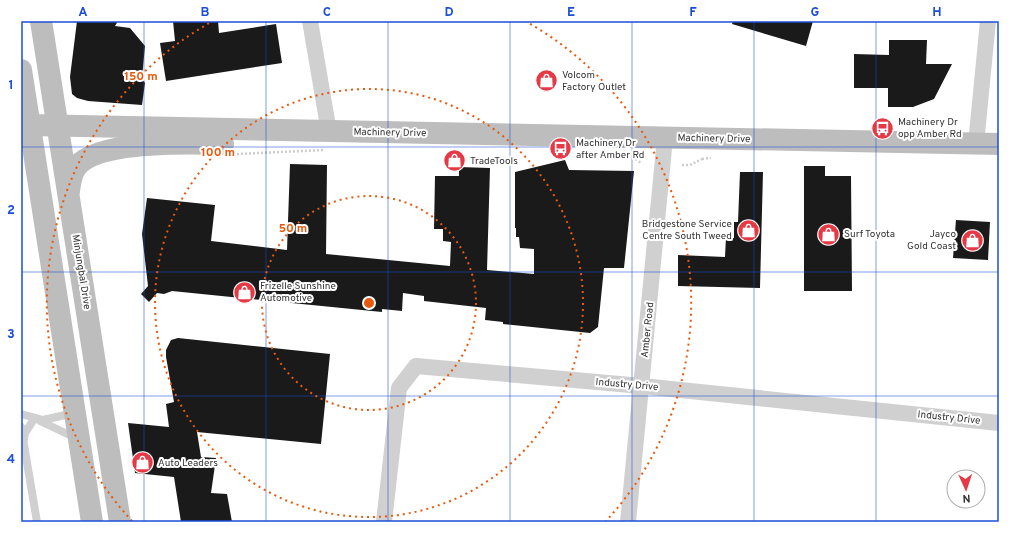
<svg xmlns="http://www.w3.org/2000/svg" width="1020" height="543" viewBox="0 0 1020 543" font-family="Overpass,sans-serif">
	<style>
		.building { fill: #1a1a1a }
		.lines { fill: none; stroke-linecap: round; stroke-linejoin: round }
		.path { stroke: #cdcdcd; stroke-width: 2.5; stroke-dasharray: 2 2; stroke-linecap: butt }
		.lane { stroke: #d0d0d0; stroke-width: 8 }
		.street { stroke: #d0d0d0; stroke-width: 16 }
		.secondary { stroke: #bdbdbd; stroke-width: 22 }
		.grid { fill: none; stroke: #1d4ed8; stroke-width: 1; stroke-opacity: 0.55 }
		.ring { fill: none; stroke: #e8590c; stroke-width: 2; stroke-dasharray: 2 4 }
		.labels { text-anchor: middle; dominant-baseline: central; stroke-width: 4; stroke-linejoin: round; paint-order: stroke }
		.poi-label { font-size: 10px; fill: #333; stroke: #fff; text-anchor: start }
		.street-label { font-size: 10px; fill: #333; stroke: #fff }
		.centre { fill: #e8590c; stroke: #fff; stroke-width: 2 }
		.ring-label { font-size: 12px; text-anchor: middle; font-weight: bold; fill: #e8590c; stroke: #fff; stroke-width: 4; stroke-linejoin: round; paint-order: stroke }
		.neatline { fill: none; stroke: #1d4ed8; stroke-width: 1.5 }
		.grid-label { font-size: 13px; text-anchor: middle; font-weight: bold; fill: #1d4ed8 }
	</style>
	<rect width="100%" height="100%" fill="#fff"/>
	<!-- building -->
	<g class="building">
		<path d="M77,21H118L115,26L130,28L145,46L142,78L145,83L142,105L88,101L77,98L72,94L70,77Z"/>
		<path d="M173,21H218L219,33L276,24L282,63L166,81L160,43L175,41Z"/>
		<path d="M733,21H813L806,46L732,24Z"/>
		<path d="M889,40H927L926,64H952L934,99L913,107H888V88H854V54L889,55Z"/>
		<path d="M565,160L569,170L634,171L624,268H604L598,327L590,333L503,324V322L485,320L486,308L424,301V296L403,293L402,311L382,309V312L172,291L164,294L157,293L149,302L141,294L148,286L142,234L147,198L215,205L211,241L287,250L290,164L327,165L326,254L450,266L451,242L443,241V229H434L435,176H459V167L490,168L487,270L534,274V249L520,248L519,237H516V228H515V172Z"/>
		<path d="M804,166H825V176H851L852,291H804Z"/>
		<path d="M740,172H763L760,288L678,286V255L725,257L726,237L734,238V222H738Z"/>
		<path d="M956,220L990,222L988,260L953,258Z"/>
		<path d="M178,338L330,354L321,444L197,432L201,457L216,458L211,493L227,494L232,522H181L174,477L135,473L128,423L169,427L166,404L174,402L166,357V350L171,340Z"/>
	</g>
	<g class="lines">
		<!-- path -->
		<g class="path">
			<path d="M237,154L324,150"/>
			<path d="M624,156L634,158L641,163"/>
			<path d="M702,159L711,158"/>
			<path d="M682,165H690L702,159"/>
		</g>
		<!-- lane -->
		<g class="lane">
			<path d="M21,414L43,420L74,413"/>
			<path d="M40,421L76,438"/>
			<path d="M21,427L37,522"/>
			<path d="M24,439L25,433L34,419"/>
		</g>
		<!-- street -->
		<g class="street">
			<path d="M310,21L329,132"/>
			<path d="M976,144L988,21"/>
			<path d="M384,522L399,388L416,366L642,386L999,423"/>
			<path d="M628,522L665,138"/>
		</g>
		<!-- secondary -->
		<g class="secondary">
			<path d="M41,21L120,522"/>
			<path d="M21,70L92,522"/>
			<path d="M29,125L999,144"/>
			<path d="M69,191C70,183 71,173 77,166C100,140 190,143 223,144"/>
		</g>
	</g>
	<!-- grid -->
	<path class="grid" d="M144,21V522M266,21V522M388,21V522M510,21V522M632,21V522M754,21V522M876,21V522M21,147H999M21,272H999M21,396H999"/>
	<!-- distance rings -->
	<g class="ring">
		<circle cx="369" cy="303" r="107"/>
		<circle cx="369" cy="303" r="214"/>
		<path d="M132 521A322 322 0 0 1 213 21M525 21A322 322 0 0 1 606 521"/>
	</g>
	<!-- icons -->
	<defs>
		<symbol id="shop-disc" viewBox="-11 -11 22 22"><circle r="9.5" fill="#e63946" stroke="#fff"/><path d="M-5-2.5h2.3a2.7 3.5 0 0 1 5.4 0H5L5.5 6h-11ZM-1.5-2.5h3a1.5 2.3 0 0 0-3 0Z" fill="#fff"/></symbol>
		<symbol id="bus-disc" viewBox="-11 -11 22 22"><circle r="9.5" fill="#e63946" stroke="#fff"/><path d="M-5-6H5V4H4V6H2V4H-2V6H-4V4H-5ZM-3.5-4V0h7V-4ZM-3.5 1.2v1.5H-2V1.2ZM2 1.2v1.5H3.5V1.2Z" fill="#fff"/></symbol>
	</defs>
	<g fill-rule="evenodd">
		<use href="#shop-disc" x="534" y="68" width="25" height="25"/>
		<use href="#bus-disc" x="870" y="116" width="25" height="25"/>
		<use href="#bus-disc" x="548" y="136" width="25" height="25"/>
		<use href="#shop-disc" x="442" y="148" width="25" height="25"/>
		<use href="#shop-disc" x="736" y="218" width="25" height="25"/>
		<use href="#shop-disc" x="816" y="222" width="25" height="25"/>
		<use href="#shop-disc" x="960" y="228" width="25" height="25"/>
		<use href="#shop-disc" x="232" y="280" width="25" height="25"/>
		<use href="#shop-disc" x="130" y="450" width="25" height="25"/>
	</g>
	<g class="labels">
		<!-- poi labels -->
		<g class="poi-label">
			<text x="562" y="75">Volcom<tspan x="562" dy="12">Factory Outlet</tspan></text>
			<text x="898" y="122">Machinery Dr<tspan x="898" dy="12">opp Amber Rd</tspan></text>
			<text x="576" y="143">Machinery Dr<tspan x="576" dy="12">after Amber Rd</tspan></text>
			<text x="470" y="161">TradeTools</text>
			<text x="732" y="224" text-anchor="end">Bridgestone Service<tspan x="732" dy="12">Centre South Tweed</tspan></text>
			<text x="844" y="234">Surf Toyota</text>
			<text x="956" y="234" text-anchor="end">Jayco<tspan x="956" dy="12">Gold Coast</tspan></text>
			<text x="260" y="286">Frizelle Sunshine<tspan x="260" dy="12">Automotive</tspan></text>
			<text x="158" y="463">Auto Leaders</text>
		</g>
		<!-- street labels -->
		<g class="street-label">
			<text transform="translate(390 133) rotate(1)">Machinery Drive</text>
			<text transform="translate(714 139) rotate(1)">Machinery Drive</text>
			<text transform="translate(81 272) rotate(81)">Minjungbal Drive</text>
			<text transform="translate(648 330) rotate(-84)">Amber Road</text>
			<text transform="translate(627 385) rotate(5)">Industry Drive</text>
			<text transform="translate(949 418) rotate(6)">Industry Drive</text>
		</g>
	</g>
	<circle cx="369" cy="303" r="6" class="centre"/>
	<g class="ring-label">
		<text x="141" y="80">150 m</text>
		<text x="218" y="156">100 m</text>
		<text x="293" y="232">50 m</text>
	</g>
	<!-- border -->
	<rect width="1020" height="543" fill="none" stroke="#ffffff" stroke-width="44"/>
	<!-- north arrow -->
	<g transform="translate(966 489) rotate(177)"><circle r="19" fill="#ffffff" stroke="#adadad"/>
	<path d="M0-3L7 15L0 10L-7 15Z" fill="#e63946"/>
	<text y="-6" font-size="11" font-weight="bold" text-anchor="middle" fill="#333333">N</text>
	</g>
	<rect x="22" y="22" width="976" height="499" class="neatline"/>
	<g class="grid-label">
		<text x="83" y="16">A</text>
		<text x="205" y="16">B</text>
		<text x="327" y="16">C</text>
		<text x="449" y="16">D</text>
		<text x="571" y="16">E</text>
		<text x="693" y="16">F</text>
		<text x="815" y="16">G</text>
		<text x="937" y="16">H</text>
		<text x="11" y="89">1</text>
		<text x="11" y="214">2</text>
		<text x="11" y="338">3</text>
		<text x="11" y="463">4</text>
	</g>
</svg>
